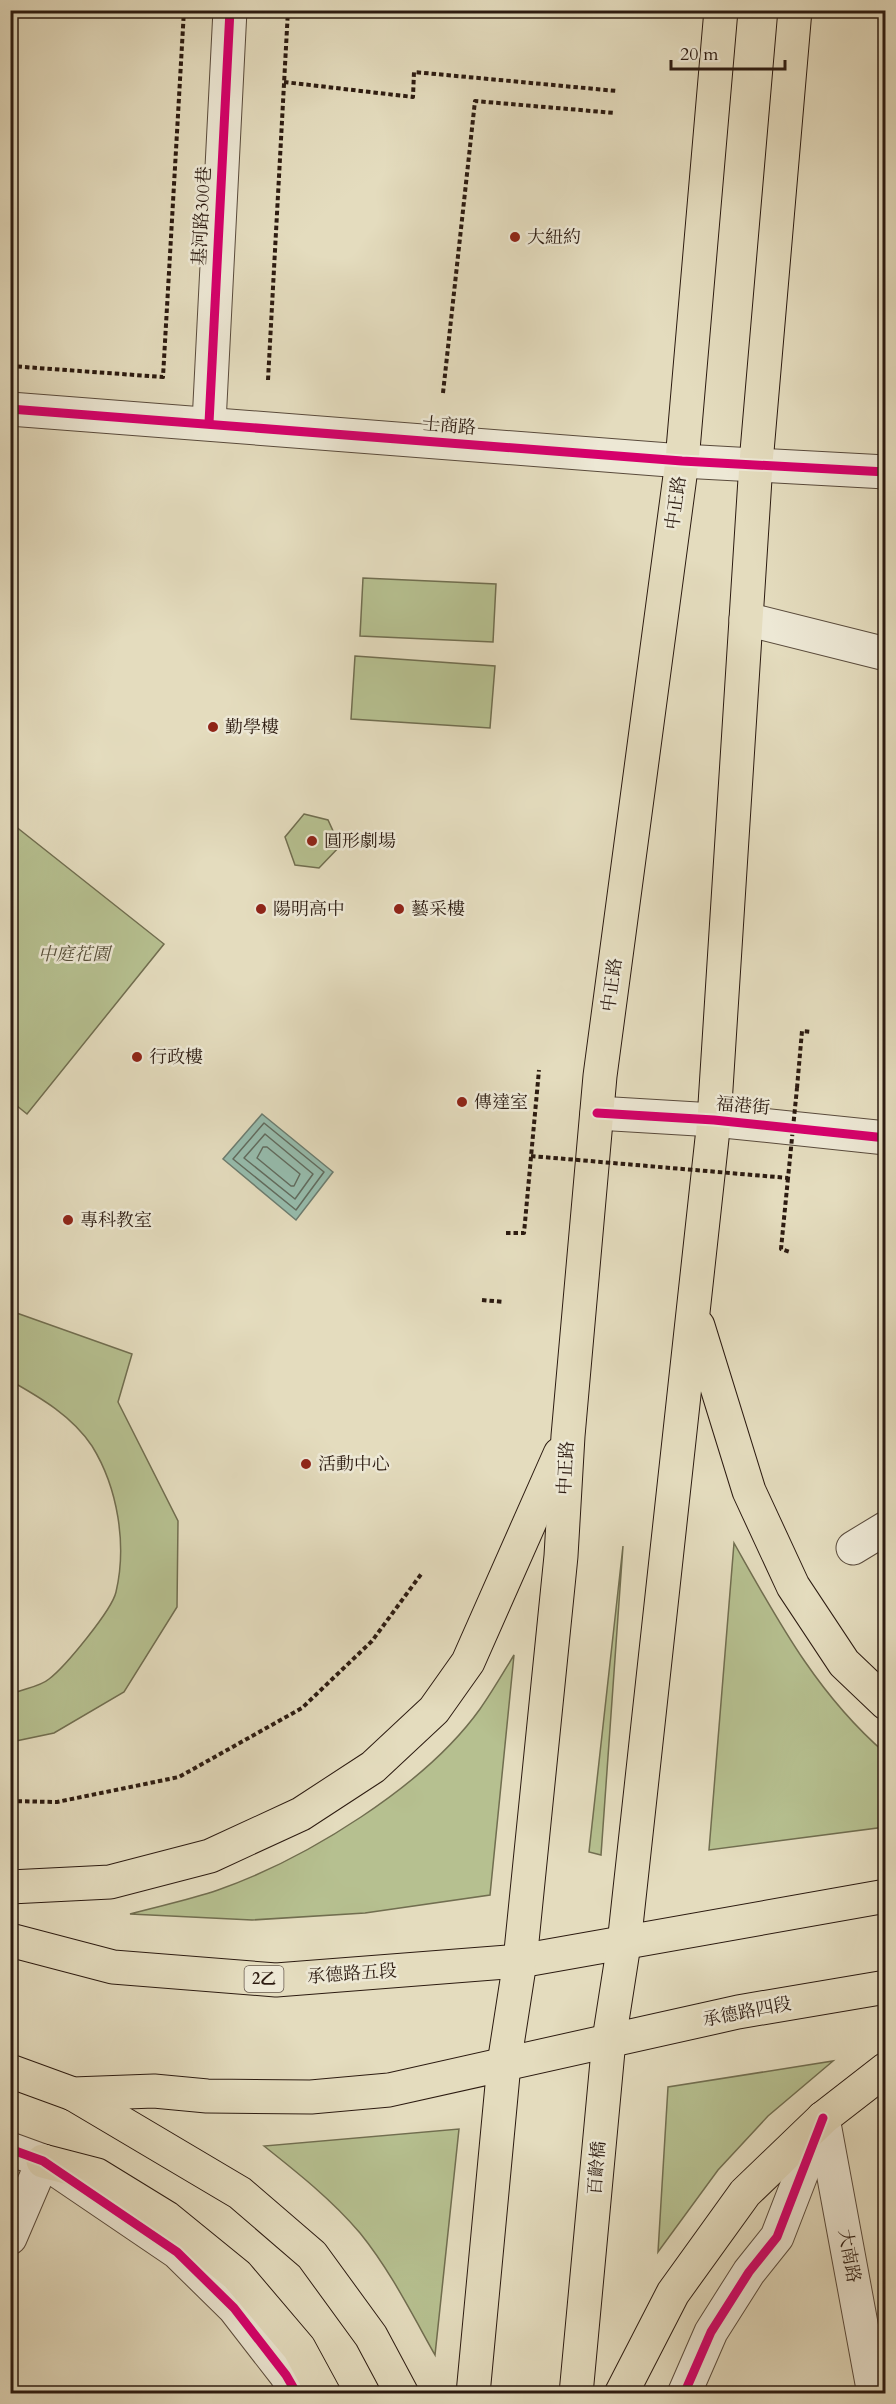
<svg xmlns="http://www.w3.org/2000/svg" width="896" height="2404" viewBox="0 0 896 2404" font-family="Cardo,'Noto Serif TC',serif">
	<style>
		.green { fill: #b6c090; stroke: #716e50; stroke-width: 1.5 }
		.water { fill: #96bcad; stroke: #6c7c6f; stroke-width: 1.5 }
		.lines { fill: none; stroke-linecap: round; stroke-linejoin: round }
		.shore { stroke: #616c5f; stroke-width: 1.5 }
		.minor-casing { stroke: #5a4b3c; stroke-width: 35 }
		.major-casing { stroke: #2c1b11; stroke-width: 35 }
		.path { stroke: #2c1b11; stroke-width: 4; stroke-dasharray: 4.5 3; stroke-linecap: butt }
		.minor { stroke: #ede8d5; stroke-width: 33 }
		.major { stroke: #e4dcbe; stroke-width: 33 }
		.path-bridge { stroke: #2c1b11; stroke-width: 4; stroke-dasharray: 4.5 3; stroke-linecap: butt }
		.cycleway-casing { stroke: #ede8d5; stroke-width: 13 }
		.cycleway { stroke: #d6006c; stroke-width: 9 }
		.poi-dot { fill: #8f2418; stroke: #ede8d5; stroke-width: 2 }
		.labels { text-anchor: middle; dominant-baseline: central; stroke-width: 5; stroke-linejoin: round; paint-order: stroke }
		.shield { fill: #ede8d5; stroke: #66584c; stroke-width: 1.5 }
		.shield-label { font-size: 16px; font-weight: bold; fill: #2c1b11 }
		.street-label { font-size: 18px; fill: #2c1b11; stroke: #ede8d5 }
		.poi-label { font-size: 18px; fill: #2c1b11; stroke: #ede8d5; text-anchor: start }
		.park-label { font-size: 18px; font-style: italic; fill: #554d37; stroke: #ede8d5 }
	</style>
	<rect width="100%" height="100%" fill="#e4dcbe"/>
	<filter id="stains"><feTurbulence type="fractalNoise" baseFrequency=".00333" numOctaves="4"/><feColorMatrix values="0 0 0 0 .2 0 0 0 0 .09 0 0 0 0 .02 0 0 0 .5 -.17"/></filter>
	<radialGradient id="worn" r=".72"><stop offset=".6" stop-color="#630" stop-opacity="0"/><stop offset="1" stop-color="#630" stop-opacity=".3"/></radialGradient>
	<!-- green -->
	<g class="green">
		<path d="M363,578L496,584L493,642L360,636Z"/>
		<path d="M355,656L495,666L490,728L351,719Z"/>
		<path d="M304,814L328,820L340,846L319,868L295,865L285,837Z"/>
		<path d="M10,822L164,944L27,1114L11,1101Z"/>
		<path d="M11,1311L132,1354L118,1402L178,1521L177,1607L124,1692L54,1733L11,1742V1694C22,1689 40,1687 49,1679C65,1667 112,1610 116,1592C127,1545 118,1488 92,1446C72,1416 41,1398 11,1381Z"/>
		<path d="M734,1543C778,1621 817,1694 885,1753V1827L709,1850Z"/>
		<path d="M623,1546L601,1855L589,1852Z"/>
		<path d="M514,1655L490,1895L365,1913L252,1920L130,1914C159,1906 189,1900 218,1890C306,1859 425,1786 480,1709C492,1692 503,1673 514,1655Z"/>
		<path d="M833,2061L768,2116L718,2170L658,2252L668,2087Z"/>
		<path d="M459,2129L435,2355C412,2314 390,2270 360,2233C332,2200 298,2173 264,2146Z"/>
	</g>
	<!-- water -->
	<path class="water" d="M262,1114L333,1172L296,1220L223,1159Z"/>
	<g class="lines">
		<!-- shore -->
		<g class="shore">
			<path d="M264,1123L324,1172L296,1210L233,1159Z"/>
			<path d="M265,1134L313,1174L295,1199L244,1158Z"/>
			<path d="M263,1147H267L300,1174L294,1186H291L257,1158Z"/>
		</g>
		<defs>
			<g id="minor">
				<path d="M10,409L682,461L886,472"/>
				<path d="M209,423L230,10"/>
				<path d="M746,619L886,654"/>
				<path d="M597,1113L714,1120L886,1138"/>
				<path d="M853,1548L886,1528"/>
				<path d="M823,2118L874,2394"/>
				<path d="M10,2149L43,2161L177,2252L234,2308L286,2375L297,2394"/>
				<path d="M10,2238L43,2161"/>
				<path d="M684,2394L711,2332L749,2272L777,2237L823,2118"/>
			</g>
			<g id="major">
				<path d="M698,1326L749,1491L793,1586L844,1663L886,1703"/>
				<path d="M10,1887L110,1882L210,1856L301,1814L373,1767L434,1710L468,1662L560,1454"/>
				<path d="M10,1940L113,1967L276,1980L520,1961L886,1896"/>
				<path d="M10,2071L73,2094L154,2091L207,2096L311,2097L389,2090L738,2012L886,1987"/>
				<path d="M73,2094L240,2193L312,2255L371,2336L402,2394"/>
				<path d="M43,2161L97,2175L167,2218L237,2275L299,2348L324,2394"/>
				<path d="M473,2394L504,2064L520,1961L561,1556L568,1436L600,1076L682,461L721,10"/>
				<path d="M576,2394L609,2040L624,1944L714,1120L756,463L795,10"/>
				<path d="M621,2394L673,2293L745,2193L823,2118L886,2069"/>
			</g>
		</defs>
		<!-- minor casing -->
		<use href="#minor" class="minor-casing"/>
		<!-- major casing -->
		<use href="#major" class="major-casing"/>
		<!-- path -->
		<g class="path">
			<path d="M284,82L413,97L414,72L617,91"/>
			<path d="M10,366L163,377L184,10"/>
			<path d="M268,380L288,10"/>
			<path d="M443,393L475,101L615,113"/>
			<path d="M797,1088L802,1031L812,1032"/>
			<path d="M788,1178L781,1249L790,1252"/>
			<path d="M506,1233H524L539,1070"/>
			<path d="M482,1300L504,1302"/>
			<path d="M10,1801L57,1802L179,1777L302,1708L372,1641L422,1573"/>
		</g>
		<!-- minor -->
		<use href="#minor" class="minor"/>
		<!-- major -->
		<use href="#major" class="major"/>
		<!-- path-bridge -->
		<path class="path-bridge" d="M531,1156L788,1178L797,1088"/>
		<defs>
			<g id="cycleway">
				<path d="M10,409L682,461L886,472"/>
				<path d="M209,423L230,10"/>
				<path d="M597,1113L714,1120L886,1138"/>
				<path d="M10,2149L43,2161L177,2252L234,2308L286,2375L297,2394"/>
				<path d="M684,2394L711,2332L749,2272L777,2237L823,2118"/>
			</g>
		</defs>
		<!-- cycleway casing -->
		<use href="#cycleway" class="cycleway-casing"/>
		<!-- cycleway -->
		<use href="#cycleway" class="cycleway"/>
	</g>
	<!-- markers -->
	<g class="poi-dot">
		<circle cx="515" cy="237" r="6"/>
		<circle cx="213" cy="727" r="6"/>
		<circle cx="312" cy="841" r="6"/>
		<circle cx="261" cy="909" r="6"/>
		<circle cx="399" cy="909" r="6"/>
		<circle cx="137" cy="1057" r="6"/>
		<circle cx="462" cy="1102" r="6"/>
		<circle cx="68" cy="1220" r="6"/>
		<circle cx="306" cy="1464" r="6"/>
	</g>
	<g class="labels">
		<!-- shield labels -->
		<rect class="shield" x="244.5" y="1966" width="39" height="26" rx="4.5"/>
		<g class="shield-label">
			<text x="264" y="1979">2乙</text>
		</g>
		<!-- street labels -->
		<g class="street-label">
			<text transform="translate(202 216) rotate(-87)">基河路300巷</text>
			<text transform="translate(449 426) rotate(5)">士商路</text>
			<text transform="translate(676 503) rotate(-82)">中正路</text>
			<text transform="translate(612 985) rotate(-82)">中正路</text>
			<text transform="translate(743 1106) rotate(5)">福港街</text>
			<text transform="translate(566 1468) rotate(-87)">中正路</text>
			<text transform="translate(352 1974) rotate(-4)">承德路五段</text>
			<text transform="translate(747 2012) rotate(-11)">承德路四段</text>
			<text transform="translate(597 2168) rotate(-85)">百齡橋</text>
			<text transform="translate(849 2256) rotate(80)">大南路</text>
		</g>
		<!-- poi labels -->
		<g class="poi-label">
			<text x="527" y="237">大紐約</text>
			<text x="225" y="727">勤學樓</text>
			<text x="324" y="841">圓形劇場</text>
			<text x="273" y="909">陽明高中</text>
			<text x="411" y="909">藝采樓</text>
			<text x="149" y="1057">行政樓</text>
			<text x="474" y="1102">傳達室</text>
			<text x="80" y="1220">專科教室</text>
			<text x="318" y="1464">活動中心</text>
		</g>
		<!-- park labels -->
		<g class="park-label">
			<text x="74" y="954">中庭花園</text>
		</g>
	</g>
	<!-- margin -->
	<rect width="896" height="2404" fill="none" stroke="#e4dcbe" stroke-width="36"/>
	<rect x="12" y="12" width="872" height="2380" fill="none" stroke="#2c1b11" stroke-width="3"/>
	<rect x="18" y="18" width="860" height="2368" fill="none" stroke="#2c1b11" stroke-width="1.5"/>
	<!-- scale -->
	<path d="M671 60v9h114v-9" fill="none" stroke="#2c1b11" stroke-width="3"/>
	<text x="680" y="60" font-size="18" fill="#2c1b11" stroke="#ede8d5" stroke-width="4.5" paint-order="stroke">20 m</text>
	<rect width="100%" height="100%" filter="url(#stains)"/>
	<rect width="100%" height="100%" fill="url(#worn)"/>
</svg>
